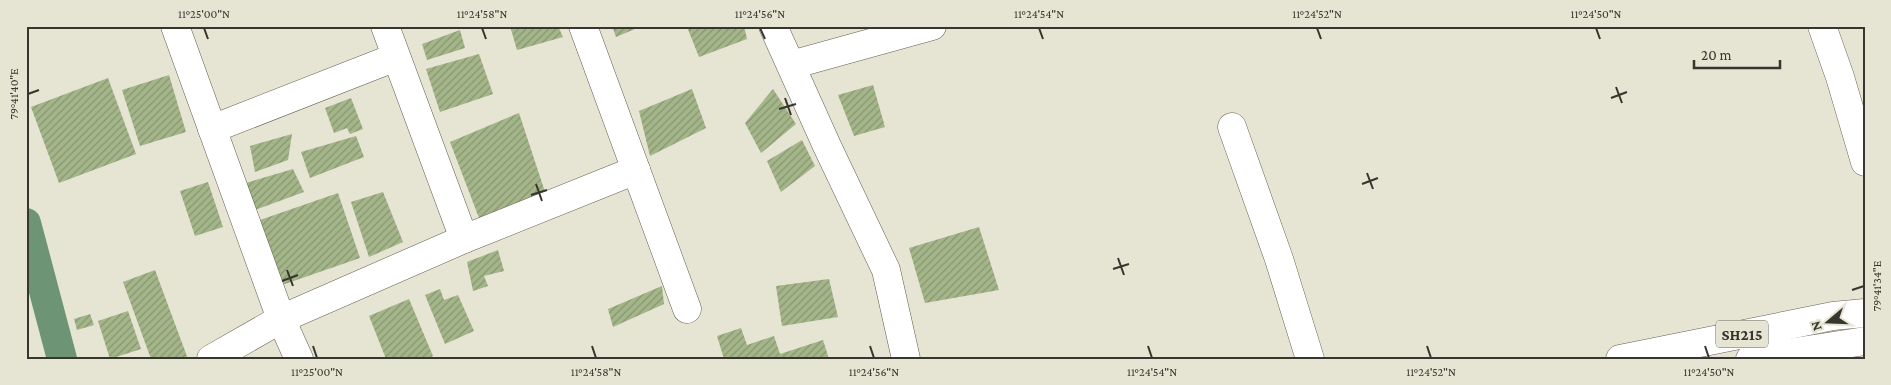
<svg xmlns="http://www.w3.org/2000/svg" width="1891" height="385" viewBox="0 0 1891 385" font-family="'Crimson Pro',serif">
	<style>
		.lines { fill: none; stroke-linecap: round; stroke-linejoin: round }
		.canal { stroke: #6d9474; stroke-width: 30 }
		.building { fill: url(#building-hatch) }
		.minor-casing { stroke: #636151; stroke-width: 29 }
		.major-casing { stroke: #636151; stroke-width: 29 }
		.minor { stroke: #fff; stroke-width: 28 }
		.major { stroke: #fff; stroke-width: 28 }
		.ticks { fill: none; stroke: #36352e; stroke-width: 2 }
		.labels { text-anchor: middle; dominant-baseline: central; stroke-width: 4.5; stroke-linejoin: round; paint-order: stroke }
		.shield { fill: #e6e4d2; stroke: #6b6a5f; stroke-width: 1 }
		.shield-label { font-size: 16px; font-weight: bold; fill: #36352e }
		.neatline { fill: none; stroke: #36352e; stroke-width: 2 }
		.ticks-label { font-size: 12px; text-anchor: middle; fill: #36352e }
	</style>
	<defs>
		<pattern id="building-hatch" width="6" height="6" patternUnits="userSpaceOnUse" patternTransform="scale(1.25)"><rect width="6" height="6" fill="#a4b689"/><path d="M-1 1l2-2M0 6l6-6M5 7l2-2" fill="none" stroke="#869570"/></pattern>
	</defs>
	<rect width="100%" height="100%" fill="#e6e4d2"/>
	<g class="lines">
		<!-- canal -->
		<path class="canal" d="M26,223L62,359"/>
	</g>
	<!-- building -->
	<g class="building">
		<path d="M510,26H558L563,37L517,50Z"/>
		<path d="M612,26H642L616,37Z"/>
		<path d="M689,26H744L747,39L699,57L687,27Z"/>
		<path d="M460,30L465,48L427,60L422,44Z"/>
		<path d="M479,54L493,94L440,112L426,69Z"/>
		<path d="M169,75L186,132L140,146L122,90Z"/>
		<path d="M108,78L136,154L59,183L31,107Z"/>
		<path d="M873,85L885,127L854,136L838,95Z"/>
		<path d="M692,89L706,128L650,156L639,111Z"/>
		<path d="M773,89L796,124L761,153L745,123Z"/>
		<path d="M351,98L363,129L350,134L347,128L334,133L325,108Z"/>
		<path d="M519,113L545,192L479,218L450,142Z"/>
		<path d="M292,134L288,160L255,172L250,146Z"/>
		<path d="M356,136L364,157L310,178L301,152Z"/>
		<path d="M802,140L815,166L781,192L767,161Z"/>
		<path d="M293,169L304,192L255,210L246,183Z"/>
		<path d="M208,182L223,227L195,236L180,191Z"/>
		<path d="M383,192L403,242L369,257L351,202Z"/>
		<path d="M338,193L360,258L282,285L260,220Z"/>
		<path d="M979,227L999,290L925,303L909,248Z"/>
		<path d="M498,250L504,271L484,276L488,286L473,291L467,262Z"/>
		<path d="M155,270L188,359H151L123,282Z"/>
		<path d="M829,279L838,317L782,326L776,286Z"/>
		<path d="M662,286L664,304L613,327L608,309Z"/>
		<path d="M440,289L444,300L458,295L474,331L445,344L425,295Z"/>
		<path d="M409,299L433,356L427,359H386L369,316Z"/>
		<path d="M128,311L141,349L110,359L98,321Z"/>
		<path d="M90,314L94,325L77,330L74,319Z"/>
		<path d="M741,328L747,345L774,336L780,354L823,340L829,359H724L717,336Z"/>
	</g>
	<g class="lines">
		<defs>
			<g id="minor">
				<path d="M175,26L281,319L299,359"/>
				<path d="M583,26L687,309"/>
				<path d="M773,26L827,146L886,270L906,359"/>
				<path d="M1822,26L1840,77L1865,162"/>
				<path d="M791,65L932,26"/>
				<path d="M1232,127L1279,259L1310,359"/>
				<path d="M212,129L396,57"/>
				<path d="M464,239L636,170"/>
				<path d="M211,359L281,319L464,239L385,26"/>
			</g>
			<g id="major">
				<path d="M1620,359L1833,316L1865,313"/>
				<path d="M1750,359L1865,341"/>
			</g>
		</defs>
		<!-- minor casing -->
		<use href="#minor" class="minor-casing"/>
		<!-- major casing -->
		<use href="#major" class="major-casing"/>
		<!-- minor -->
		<use href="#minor" class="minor"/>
		<!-- major -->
		<use href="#major" class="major"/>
	</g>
	<!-- ticks -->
	<path class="ticks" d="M204,28L208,39M482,28L486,39M760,28L765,39M1039,28L1043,39M1317,28L1321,39M1596,28L1600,39M1616,87L1622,103M28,94L39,90M785,98L791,115M1611,98L1627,92M779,109L796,104M1367,173L1373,189M536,184L542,201M1362,184L1378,178M531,195L547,190M1118,258L1124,275M1113,269L1129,264M287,270L293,286M282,281L298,275M1852,290L1864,286M313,346L317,358M592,346L596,358M870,346L874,358M1148,346L1152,358M1427,346L1431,358M1705,346L1709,358"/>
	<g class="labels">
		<!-- shield labels -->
		<rect class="shield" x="1716" y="320.5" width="52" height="27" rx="4"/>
		<g class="shield-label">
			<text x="1742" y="334">SH215</text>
		</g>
	</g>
	<!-- border -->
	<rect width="1891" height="385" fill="none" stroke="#e6e4d2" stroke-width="55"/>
	<!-- north arrow -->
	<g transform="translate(1828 322) rotate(251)" stroke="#e6e4d2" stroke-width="4" paint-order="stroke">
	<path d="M0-4L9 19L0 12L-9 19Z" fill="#36352e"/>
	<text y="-8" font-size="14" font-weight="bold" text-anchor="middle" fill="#36352e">N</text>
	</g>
	<!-- scale -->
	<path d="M1694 60v8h86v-8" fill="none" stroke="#36352e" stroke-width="2.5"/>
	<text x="1701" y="60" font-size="15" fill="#36352e" stroke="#e6e4d2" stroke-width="4" paint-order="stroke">20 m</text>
	<rect x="28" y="28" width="1836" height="330" class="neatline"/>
	<g class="ticks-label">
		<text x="204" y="18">11°25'00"N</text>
		<text x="482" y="18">11°24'58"N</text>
		<text x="760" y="18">11°24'56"N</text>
		<text x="1039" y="18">11°24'54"N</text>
		<text x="1317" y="18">11°24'52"N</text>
		<text x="1596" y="18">11°24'50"N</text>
		<text transform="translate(14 94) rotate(-90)" y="4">79°41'40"E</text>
		<text transform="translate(1877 286) rotate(-90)" y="4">79°41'34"E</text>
		<text x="317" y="376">11°25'00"N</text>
		<text x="596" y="376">11°24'58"N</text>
		<text x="874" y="376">11°24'56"N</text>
		<text x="1152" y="376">11°24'54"N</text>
		<text x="1431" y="376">11°24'52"N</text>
		<text x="1709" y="376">11°24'50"N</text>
	</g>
</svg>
